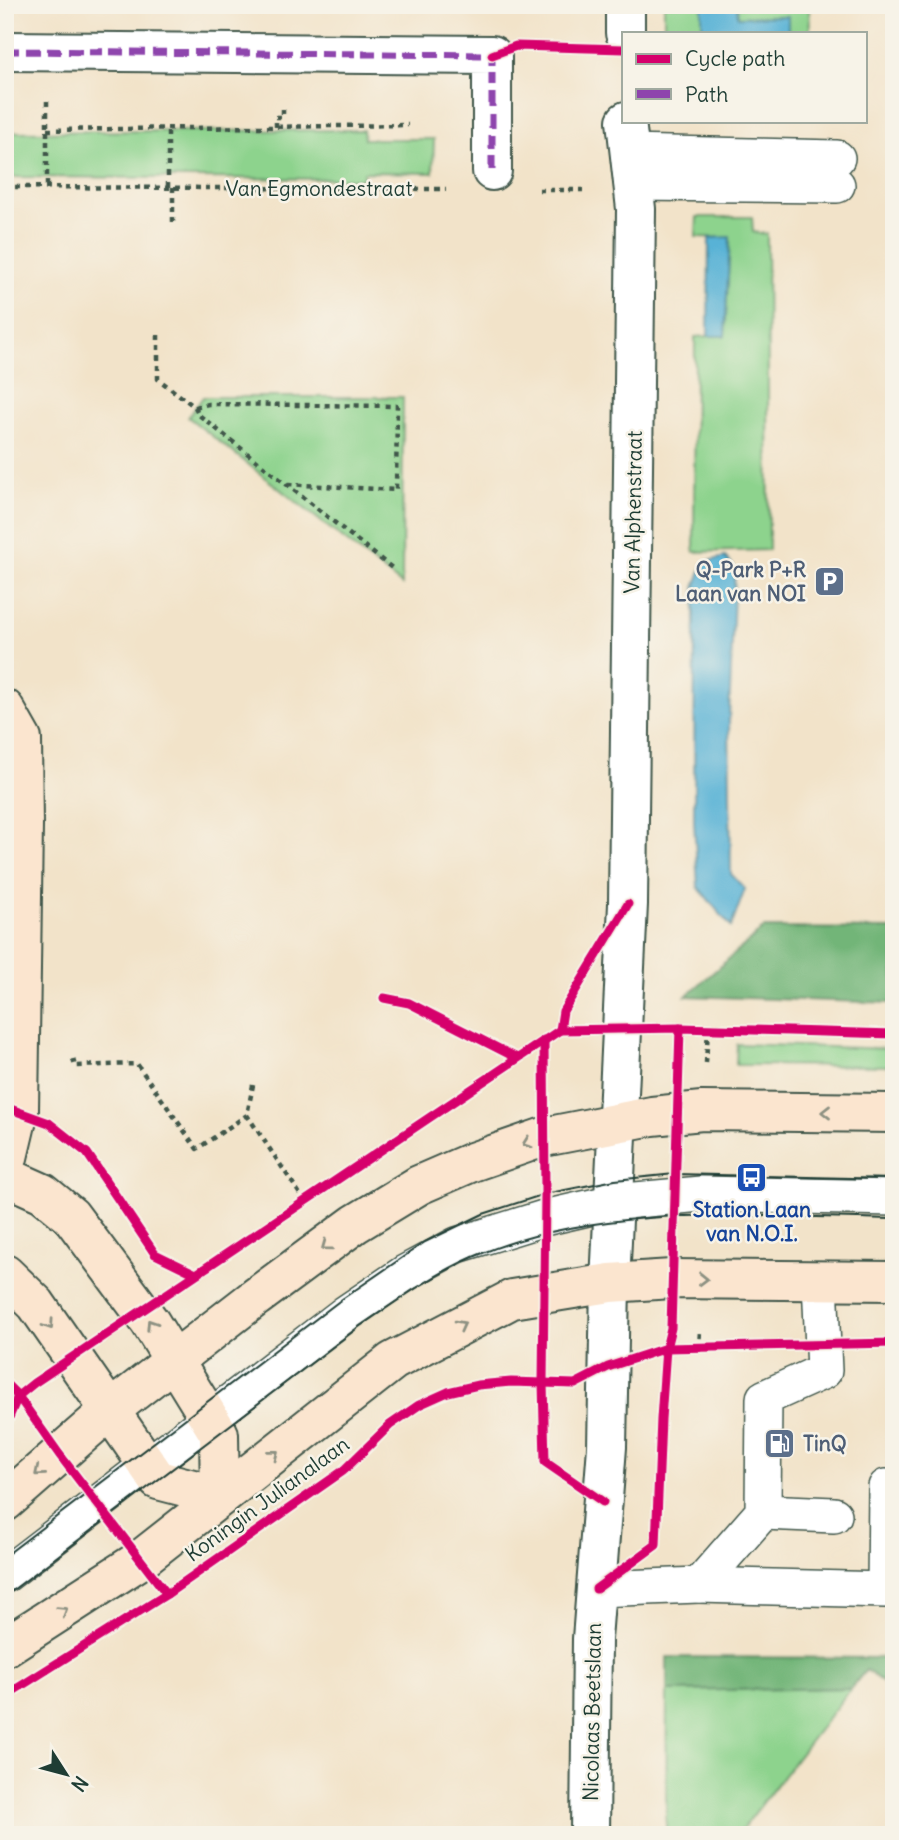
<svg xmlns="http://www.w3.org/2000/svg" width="899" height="1840" viewBox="0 0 899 1840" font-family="Delius,sans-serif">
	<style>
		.green { fill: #8dd38d; stroke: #568860; stroke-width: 2 }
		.forest { fill: #72b578; stroke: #487956; stroke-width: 2 }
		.water { fill: #58b2d6; stroke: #3c7885; stroke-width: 2 }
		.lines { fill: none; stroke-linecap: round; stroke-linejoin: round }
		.lane-casing { stroke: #3f564a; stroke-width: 38 }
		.street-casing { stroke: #3f564a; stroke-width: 42 }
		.secondary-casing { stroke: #3f564a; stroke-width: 42 }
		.path { stroke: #3f564a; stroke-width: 4.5; stroke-dasharray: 5 5; stroke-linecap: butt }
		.lane { stroke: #fff; stroke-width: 35 }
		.street { stroke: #fff; stroke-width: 38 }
		.secondary { stroke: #fbe5cf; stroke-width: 38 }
		.tram { stroke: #1f3d34; stroke-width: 2 }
		.quiet { stroke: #8e44ad; stroke-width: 7; stroke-dasharray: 14 7; stroke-linecap: butt }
		.cycleway-casing { stroke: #f7f3e8; stroke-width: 13 }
		.cycleway { stroke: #d6006c; stroke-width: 9 }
		.oneway { stroke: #8d9182 }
		.labels { text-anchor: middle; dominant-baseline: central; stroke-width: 5; stroke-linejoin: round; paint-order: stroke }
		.street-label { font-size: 21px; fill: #1f3d34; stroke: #f7f3e8 }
		.service-label { font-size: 21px; font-weight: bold; fill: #4e5e75; stroke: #f7f3e8; text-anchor: end }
		.transit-label { font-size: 21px; font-weight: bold; fill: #164399; stroke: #f7f3e8 }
	</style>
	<rect width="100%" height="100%" fill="#f7f3e8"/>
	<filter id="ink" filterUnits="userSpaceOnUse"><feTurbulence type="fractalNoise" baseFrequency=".0143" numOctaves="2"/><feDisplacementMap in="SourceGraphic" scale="14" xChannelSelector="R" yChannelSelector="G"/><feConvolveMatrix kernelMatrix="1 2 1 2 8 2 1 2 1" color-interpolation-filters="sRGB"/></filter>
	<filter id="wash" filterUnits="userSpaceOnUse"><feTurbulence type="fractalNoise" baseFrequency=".00686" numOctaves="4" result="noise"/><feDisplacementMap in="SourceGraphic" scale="28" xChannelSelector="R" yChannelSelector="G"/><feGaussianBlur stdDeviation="1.57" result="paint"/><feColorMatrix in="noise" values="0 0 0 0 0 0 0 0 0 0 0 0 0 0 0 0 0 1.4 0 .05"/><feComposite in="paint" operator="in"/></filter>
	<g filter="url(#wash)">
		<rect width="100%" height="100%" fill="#f2e3c9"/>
		<!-- green -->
		<g class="green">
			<path d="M664,5H702V33H655V31H664Z"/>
			<path d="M737,5H809L810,33H788L787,16L737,17Z"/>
			<path d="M363,130L364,139H434L433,173L364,172L363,179L5,177V132Z"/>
			<path d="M697,217H752L753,232L767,234L769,550L694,552L695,337L725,335L730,238L696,237Z"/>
			<path d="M203,397H403L402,585L188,417Z"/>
			<path d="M737,1044L894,1049V1066L736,1065Z"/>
			<path d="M851,1688L738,1835H666L667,1691Z"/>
		</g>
		<!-- forest -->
		<g class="forest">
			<path d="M764,928L894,929V1003L686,996Z"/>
			<path d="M667,1657L894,1658V1691L866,1670L851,1688L667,1691Z"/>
		</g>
		<!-- water -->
		<g class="water">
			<path d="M702,5H737L738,17L788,16V33H702Z"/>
			<path d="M730,237L725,336H708L709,238Z"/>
			<path d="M725,557L735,568L729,718L731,874L745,889L731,927L698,887L694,822L695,588L704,562Z"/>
		</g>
	</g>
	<g filter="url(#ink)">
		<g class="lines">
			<defs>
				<g id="lane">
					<path d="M629,153L837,158"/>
					<path d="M632,183L837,185"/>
					<path d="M763,1512L834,1515"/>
					<path d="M5,1575L346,1313L405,1273L457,1245L544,1218L614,1202L701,1194L894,1198"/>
					<path d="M699,1585L885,1590L886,1487"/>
					<path d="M596,1589L699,1585L763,1512L764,1398L824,1371L820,1281"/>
				</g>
				<g id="street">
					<path d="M625,33V5"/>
					<path d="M5,51L492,55V171"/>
					<path d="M590,1835L592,1639L607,1447L610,1283L628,904L636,209L626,121"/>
				</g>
				<g id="secondary">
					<path d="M5,709L22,739L23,825L19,1111L5,1170"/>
					<path d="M5,1176L43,1193L71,1216L150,1322L219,1434L220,1496"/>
					<path d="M5,1274L36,1304L158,1480L220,1496"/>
					<path d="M5,1502L109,1411L256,1297L355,1224L419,1185L472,1162L544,1137L652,1116L702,1111L894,1113"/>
					<path d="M5,1647L140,1560L393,1361L512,1299L610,1283L672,1279L894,1281"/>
				</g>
			</defs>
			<!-- lane casing -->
			<use href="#lane" class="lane-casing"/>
			<!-- street casing -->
			<use href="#street" class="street-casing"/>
			<!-- secondary casing -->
			<use href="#secondary" class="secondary-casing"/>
			<!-- path -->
			<g class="path">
				<path d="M47,101V187"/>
				<path d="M276,127V117H283V104"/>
				<path d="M47,130L408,125"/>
				<path d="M5,187L446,189"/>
				<path d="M168,187V129"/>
				<path d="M173,187V224"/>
				<path d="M539,190H583"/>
				<path d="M158,335V379L195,407L199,415L392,568"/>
				<path d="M195,407L208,404L397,406L396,490L286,484"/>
				<path d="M73,1059L75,1066L137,1064L197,1149L247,1115"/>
				<path d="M706,1063L708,1029"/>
				<path d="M253,1085L247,1115L304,1200"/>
				<path d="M699,1348L700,1330"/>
			</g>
			<!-- lane -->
			<use href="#lane" class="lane"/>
			<!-- street -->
			<use href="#street" class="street"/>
			<!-- secondary -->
			<use href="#secondary" class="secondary"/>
			<!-- tram -->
			<g class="tram">
				<path d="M5,1556L342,1299L425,1242L483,1214L545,1194L615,1180L675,1174L894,1179"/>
				<path d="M5,1596L359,1327C396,1302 432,1275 473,1257C600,1201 757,1217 894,1219"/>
			</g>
			<!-- quiet -->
			<path class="quiet" d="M5,51L492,55V171"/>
			<defs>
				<g id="cycleway">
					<path d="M492,55L516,46L624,49"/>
					<path d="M384,998L409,1003L517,1058"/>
					<path d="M560,1030L563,1011L628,904"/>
					<path d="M544,1040L545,1194L543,1383L545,1462L603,1502"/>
					<path d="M5,1107L49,1123L87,1153L155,1254L194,1273"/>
					<path d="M5,1383L18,1396L59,1454L167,1594"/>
					<path d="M5,1427L18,1396L34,1383L560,1030L680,1028L894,1034"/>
					<path d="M596,1589L656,1545L661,1419L666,1348L671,1328L680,1028"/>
					<path d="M5,1696L167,1594L343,1471L390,1425L419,1405L448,1392L478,1385L511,1382L575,1384L608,1367L666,1348L894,1343"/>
				</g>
			</defs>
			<!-- cycleway casing -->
			<use href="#cycleway" class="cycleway-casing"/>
			<!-- cycleway -->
			<use href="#cycleway" class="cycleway"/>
		</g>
		<!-- one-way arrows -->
		<defs><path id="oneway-chevron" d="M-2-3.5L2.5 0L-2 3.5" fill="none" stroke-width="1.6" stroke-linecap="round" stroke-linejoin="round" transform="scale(1.75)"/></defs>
		<g class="oneway">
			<use href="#oneway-chevron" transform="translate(826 1112) rotate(-180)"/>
			<use href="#oneway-chevron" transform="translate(527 1143) rotate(160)"/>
			<use href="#oneway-chevron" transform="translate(326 1246) rotate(144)"/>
			<use href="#oneway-chevron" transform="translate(703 1279) rotate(1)"/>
			<use href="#oneway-chevron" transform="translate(151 1324) rotate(-123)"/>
			<use href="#oneway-chevron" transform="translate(49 1325) rotate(56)"/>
			<use href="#oneway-chevron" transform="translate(461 1325) rotate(-28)"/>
			<use href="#oneway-chevron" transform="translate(274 1454) rotate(-38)"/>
			<use href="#oneway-chevron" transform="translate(39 1472) rotate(140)"/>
			<use href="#oneway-chevron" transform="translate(63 1611) rotate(-32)"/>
		</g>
	</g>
	<!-- icons -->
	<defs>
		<symbol id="parking-square" viewBox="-11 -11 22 22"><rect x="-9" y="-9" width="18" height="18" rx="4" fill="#5c6f8a" stroke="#f7f3e8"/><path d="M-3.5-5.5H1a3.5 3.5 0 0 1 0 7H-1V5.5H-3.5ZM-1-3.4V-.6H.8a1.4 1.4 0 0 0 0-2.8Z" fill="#fff"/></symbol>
		<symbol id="bus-square" viewBox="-11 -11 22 22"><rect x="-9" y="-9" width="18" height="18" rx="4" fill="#1a4fb4" stroke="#f7f3e8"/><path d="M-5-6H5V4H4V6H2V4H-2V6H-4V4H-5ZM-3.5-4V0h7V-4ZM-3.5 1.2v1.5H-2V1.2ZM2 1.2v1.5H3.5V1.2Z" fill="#fff"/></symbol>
		<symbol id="fuel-square" viewBox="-11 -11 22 22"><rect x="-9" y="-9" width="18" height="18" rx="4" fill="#5c6f8a" stroke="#f7f3e8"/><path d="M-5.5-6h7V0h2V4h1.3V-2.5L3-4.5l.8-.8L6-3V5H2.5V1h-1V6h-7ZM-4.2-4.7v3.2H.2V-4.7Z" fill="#fff"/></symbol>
	</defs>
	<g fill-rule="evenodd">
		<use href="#parking-square" x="812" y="564" width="35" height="35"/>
		<use href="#bus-square" x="734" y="1160" width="35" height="35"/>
		<use href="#fuel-square" x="762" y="1426" width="35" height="35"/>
	</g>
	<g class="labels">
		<!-- street labels -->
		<g class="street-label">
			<text x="319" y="188">Van Egmondestraat</text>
			<text transform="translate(633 512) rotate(-89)">Van Alphenstraat</text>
			<text transform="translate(267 1499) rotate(-36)">Koningin Julianalaan</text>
			<text transform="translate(592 1712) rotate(-89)">Nicolaas Beetslaan</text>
		</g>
		<!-- service labels -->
		<g class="service-label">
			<text x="806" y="569">Q-Park P+R<tspan x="806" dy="24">Laan van NOI</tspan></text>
			<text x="803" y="1443" text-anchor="start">TinQ</text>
		</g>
		<!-- transit labels -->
		<g class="transit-label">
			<text x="752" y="1209">Station Laan<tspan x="752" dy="24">van N.O.I.</tspan></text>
		</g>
	</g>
	<!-- margin -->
	<rect width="899" height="1840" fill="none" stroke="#f7f3e8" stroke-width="28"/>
	<!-- legend -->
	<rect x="622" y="32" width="245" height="91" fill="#f7f3e8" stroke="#a1aaa0" stroke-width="2"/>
	<rect x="636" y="54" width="35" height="10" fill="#d6006c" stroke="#a1aaa0" stroke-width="2"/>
	<text x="685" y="66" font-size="21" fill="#1f3d34">Cycle path</text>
	<rect x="636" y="89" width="35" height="10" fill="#8e44ad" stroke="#a1aaa0" stroke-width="2"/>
	<text x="685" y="102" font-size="21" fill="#1f3d34">Path</text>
	<!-- north arrow -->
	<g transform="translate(66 1774) rotate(126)" stroke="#f7f3e8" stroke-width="5" paint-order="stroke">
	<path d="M0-5L12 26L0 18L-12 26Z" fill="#1f3d34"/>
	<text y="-10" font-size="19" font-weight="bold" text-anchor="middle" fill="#1f3d34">N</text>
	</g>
</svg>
